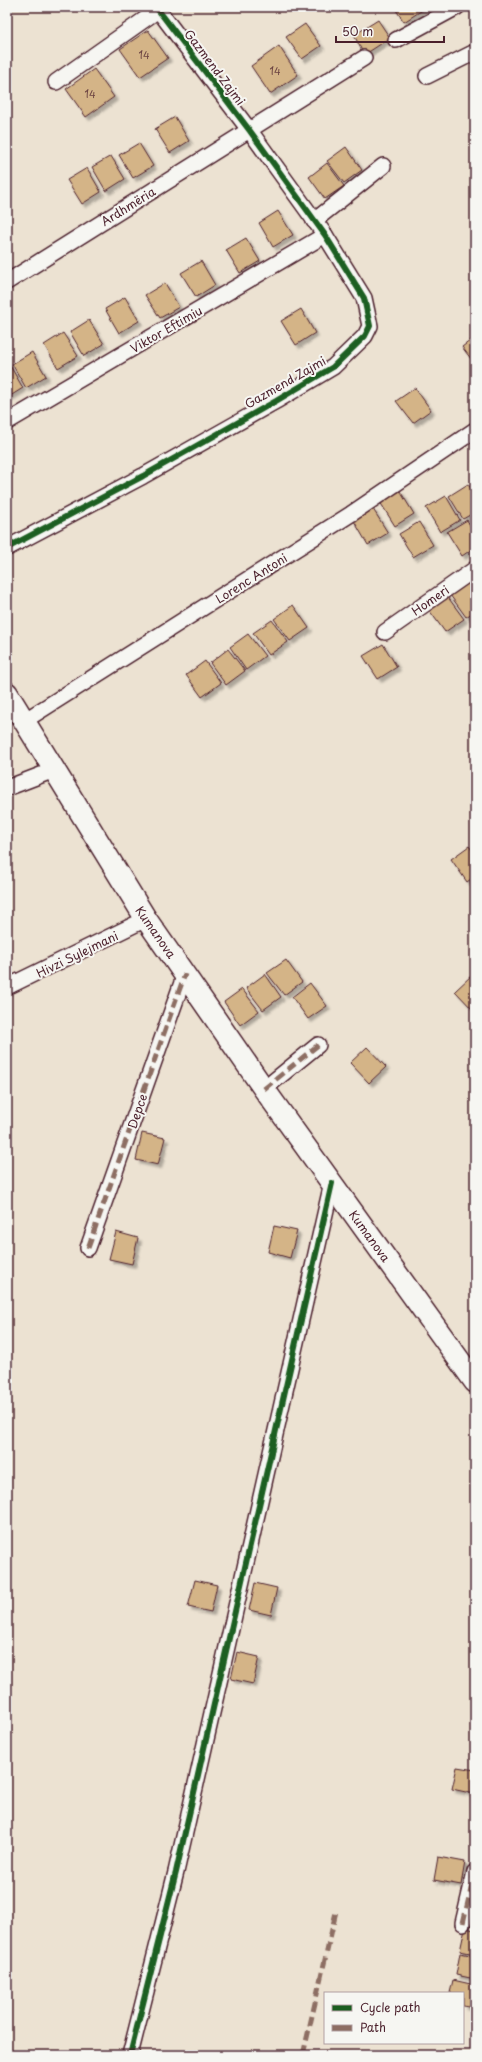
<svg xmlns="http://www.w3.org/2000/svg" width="482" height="2062" viewBox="0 0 482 2062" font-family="'Playpen Sans',sans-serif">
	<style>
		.building { fill: #d4b487; stroke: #4a1f2b; filter: url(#shadow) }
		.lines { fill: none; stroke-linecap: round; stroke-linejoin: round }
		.minor-casing { stroke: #4a1f2b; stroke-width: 18 }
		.secondary-casing { stroke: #4a1f2b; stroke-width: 24 }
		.minor { stroke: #f6f6f2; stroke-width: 15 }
		.secondary { stroke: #f6f6f2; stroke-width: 21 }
		.quiet { stroke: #8d6e63; stroke-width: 5; stroke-dasharray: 10 5; stroke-linecap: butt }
		.cycleway-casing { stroke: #f6f6f2; stroke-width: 8 }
		.cycleway { stroke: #1b5e20; stroke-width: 6 }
		.labels { text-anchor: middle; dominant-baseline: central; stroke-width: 4; stroke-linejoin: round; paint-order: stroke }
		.number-label { font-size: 10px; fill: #6c4442 }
		.street-label { font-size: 12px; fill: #4a1f2b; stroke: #f6f6f2 }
	</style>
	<defs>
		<filter id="shadow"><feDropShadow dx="3.5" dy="3.5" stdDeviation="1" flood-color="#0004"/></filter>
	</defs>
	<rect width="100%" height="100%" fill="#ece2d2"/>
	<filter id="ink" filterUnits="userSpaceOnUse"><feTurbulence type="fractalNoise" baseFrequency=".025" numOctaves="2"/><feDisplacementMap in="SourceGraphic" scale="8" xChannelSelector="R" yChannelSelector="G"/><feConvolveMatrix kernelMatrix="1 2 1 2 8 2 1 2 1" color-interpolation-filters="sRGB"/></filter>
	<g filter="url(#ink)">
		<!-- building -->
		<g class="building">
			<path d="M394,7H427L404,22Z"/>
			<path d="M378,20L390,38L364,55L354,35Z"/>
			<path d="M305,24L321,46L302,59L286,37Z"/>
			<path d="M148,30L168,58L140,77L120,49Z"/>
			<path d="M279,46L298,75L270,94L251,66Z"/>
			<path d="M94,69L114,97L86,117L66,89Z"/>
			<path d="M175,117L189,141L170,153L155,129Z"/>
			<path d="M139,143L153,166L133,178L119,155Z"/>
			<path d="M346,147L362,170L344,183L327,161Z"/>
			<path d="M111,156L125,179L106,191L92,167Z"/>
			<path d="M327,163L344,186L325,199L309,177Z"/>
			<path d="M87,168L101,192L82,204L67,180Z"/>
			<path d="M278,211L293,235L273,247L259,223Z"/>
			<path d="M246,238L260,261L240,273L226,250Z"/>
			<path d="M201,261L215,285L196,297L181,273Z"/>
			<path d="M165,283L179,307L160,318L145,295Z"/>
			<path d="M125,297L139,321L119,333L105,309Z"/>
			<path d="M301,309L315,333L296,345L281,321Z"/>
			<path d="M89,320L104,344L84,356L70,332Z"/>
			<path d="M63,333L78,356L58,368L44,345Z"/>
			<path d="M475,337V364L462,347Z"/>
			<path d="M32,352L46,376L26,388L12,364Z"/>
			<path d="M9,364L23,388L7,398V366Z"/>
			<path d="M415,388L431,410L413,423L396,401Z"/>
			<path d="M468,484L475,495V512L463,519L449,496Z"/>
			<path d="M400,491L414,514L395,526L380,502Z"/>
			<path d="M446,496L460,520L440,532L426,508Z"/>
			<path d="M373,509L388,533L368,545L354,521Z"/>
			<path d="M467,520L475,534V547L462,556L447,532Z"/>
			<path d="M419,522L433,545L413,557L399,534Z"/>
			<path d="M468,582L475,591V611L466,617L450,595Z"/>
			<path d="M447,596L464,619L445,632L429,610Z"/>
			<path d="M293,605L309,628L290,641L274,619Z"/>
			<path d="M272,620L288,642L269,655L253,633Z"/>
			<path d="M248,634L265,656L246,670L230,647Z"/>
			<path d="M383,644L397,667L378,679L363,656Z"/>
			<path d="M228,649L245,671L226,685L210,663Z"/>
			<path d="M205,661L221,683L202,697L186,675Z"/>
			<path d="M469,846L475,854V876L467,882L451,859Z"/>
			<path d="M286,960L302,982L284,995L267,973Z"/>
			<path d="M265,974L281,997L263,1010L246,988Z"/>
			<path d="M472,975L475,979L474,1011L455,991Z"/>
			<path d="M310,983L327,1006L308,1019L292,997Z"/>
			<path d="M242,989L259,1011L240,1025L224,1002Z"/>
			<path d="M367,1047L386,1067L369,1083L350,1063Z"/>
			<path d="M142,1133L165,1138L158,1165L136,1160Z"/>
			<path d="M274,1226L297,1231L290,1258L268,1252Z"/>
			<path d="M116,1232L138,1238L132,1264L109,1259Z"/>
			<path d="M195,1580L217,1585L211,1612L188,1607Z"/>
			<path d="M255,1583L277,1588L271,1615L249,1610Z"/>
			<path d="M237,1652L259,1657L253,1684L231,1679Z"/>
			<path d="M457,1767L475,1770V1794L452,1789Z"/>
			<path d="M438,1857L465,1862L461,1885L434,1880Z"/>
			<path d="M465,1928L475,1930V1954L460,1951Z"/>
			<path d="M460,1953L475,1956V1979L456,1975Z"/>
			<path d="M453,1980L475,1985V2008L463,2006V1993H450Z"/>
		</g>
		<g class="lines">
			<defs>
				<g id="minor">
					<path d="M396,40L457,7"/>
					<path d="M427,76L475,52"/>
					<path d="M56,82L158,10"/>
					<path d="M314,221L383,166"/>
					<path d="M7,282L364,58"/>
					<path d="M7,422L325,235"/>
					<path d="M7,548L143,476L276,401L333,367L365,336L370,326L364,298L325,235L250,131L156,7"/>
					<path d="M385,632L475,569"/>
					<path d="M24,721L351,514L475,430"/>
					<path d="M7,788L54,770"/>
					<path d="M7,987L146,919"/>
					<path d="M264,1089L318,1045"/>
					<path d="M88,1248L185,974"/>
					<path d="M463,1923L475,1872"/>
					<path d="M130,2055L176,1872L332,1183"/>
				</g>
				<path id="secondary" d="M7,693L146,919L264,1089L475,1382"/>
			</defs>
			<!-- minor casing -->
			<use href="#minor" class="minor-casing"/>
			<!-- secondary casing -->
			<use href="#secondary" class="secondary-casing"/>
			<!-- minor -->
			<use href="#minor" class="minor"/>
			<!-- secondary -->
			<use href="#secondary" class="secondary"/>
			<!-- quiet -->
			<g class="quiet">
				<path d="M264,1089L318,1045"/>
				<path d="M88,1248L185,974"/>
				<path d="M463,1923L475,1872"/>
				<path d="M303,2055L336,1912"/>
			</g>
			<defs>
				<g id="cycleway">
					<path d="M7,548L143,476L276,401L333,367L365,336L370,326L364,298L325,235L250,131L156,7"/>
					<path d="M130,2055L176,1872L332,1183"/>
				</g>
			</defs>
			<!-- cycleway casing -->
			<use href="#cycleway" class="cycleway-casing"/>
			<!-- cycleway -->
			<use href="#cycleway" class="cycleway"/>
		</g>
	</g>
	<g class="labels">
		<!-- number labels -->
		<g class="number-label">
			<text x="144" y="54">14</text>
			<text x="275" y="70">14</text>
			<text x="90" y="93">14</text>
		</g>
		<!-- street labels -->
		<g class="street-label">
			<text transform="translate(215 67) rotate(53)">Gazmend Zajmi</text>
			<text transform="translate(128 206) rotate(-32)">Ardhmëria</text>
			<text transform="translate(166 329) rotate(-30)">Viktor Eftimiu</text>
			<text transform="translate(285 382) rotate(-30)">Gazmend Zajmi</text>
			<text transform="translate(251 578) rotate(-32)">Lorenc Antoni</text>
			<text transform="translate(430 600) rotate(-35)">Homeri</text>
			<text transform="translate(156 932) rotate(55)">Kumanova</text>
			<text transform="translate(77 954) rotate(-26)">Hivzi Sylejmani</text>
			<text transform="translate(137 1111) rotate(-71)">Depce</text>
			<text transform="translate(370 1236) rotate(54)">Kumanova</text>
		</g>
	</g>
	<!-- margin -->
	<rect width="482" height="2062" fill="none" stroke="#f6f6f2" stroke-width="24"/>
	<rect x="12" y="12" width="458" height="2038" fill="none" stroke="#4a1f2b" stroke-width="1.5" filter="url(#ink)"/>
	<!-- legend -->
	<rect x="324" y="1992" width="140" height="52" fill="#f6f6f2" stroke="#b1a0a2"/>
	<rect x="332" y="2005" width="20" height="6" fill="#1b5e20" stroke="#b1a0a2"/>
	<text x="360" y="2012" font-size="12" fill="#4a1f2b">Cycle path</text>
	<rect x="332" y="2025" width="20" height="6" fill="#8d6e63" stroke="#b1a0a2"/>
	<text x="360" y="2032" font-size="12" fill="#4a1f2b">Path</text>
	<!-- scale -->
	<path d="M336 36v6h108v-6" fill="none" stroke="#4a1f2b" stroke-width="2"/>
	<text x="342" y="36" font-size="12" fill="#4a1f2b" stroke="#f6f6f2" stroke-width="3" paint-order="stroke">50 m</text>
</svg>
